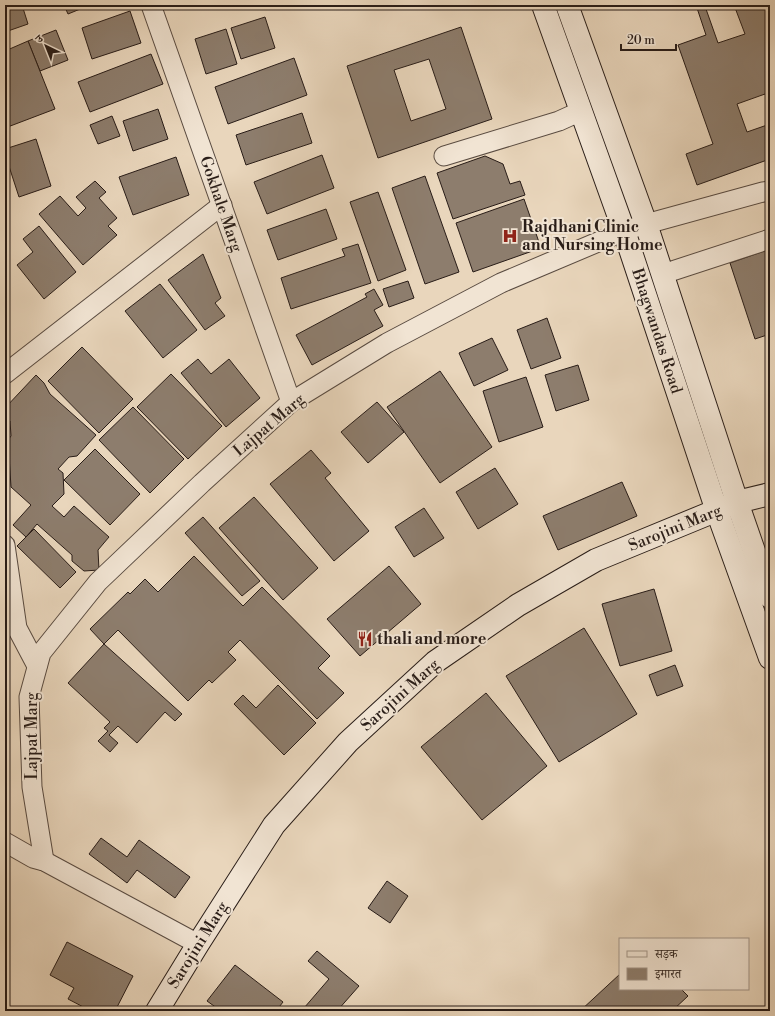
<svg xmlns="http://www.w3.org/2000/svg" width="775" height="1016" viewBox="0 0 775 1016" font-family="'Libre Bodoni','Noto Serif Devanagari',serif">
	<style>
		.building { fill: #8d7d6d; stroke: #291d18; fill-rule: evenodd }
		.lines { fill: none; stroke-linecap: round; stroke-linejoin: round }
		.street-casing { stroke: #594b41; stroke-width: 21 }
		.secondary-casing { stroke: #291d18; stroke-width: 24 }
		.street { stroke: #f1e4d3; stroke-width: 19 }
		.secondary { stroke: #f1e4d3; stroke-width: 22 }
		.labels { text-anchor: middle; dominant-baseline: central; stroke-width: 4; stroke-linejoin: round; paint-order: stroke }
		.street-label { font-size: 16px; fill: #291d18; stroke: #f1e4d3 }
		.poi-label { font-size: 16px; font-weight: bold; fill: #291d18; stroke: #f1e4d3; text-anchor: start }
	</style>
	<rect width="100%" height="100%" fill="#e9d6bc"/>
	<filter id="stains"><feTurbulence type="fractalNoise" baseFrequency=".005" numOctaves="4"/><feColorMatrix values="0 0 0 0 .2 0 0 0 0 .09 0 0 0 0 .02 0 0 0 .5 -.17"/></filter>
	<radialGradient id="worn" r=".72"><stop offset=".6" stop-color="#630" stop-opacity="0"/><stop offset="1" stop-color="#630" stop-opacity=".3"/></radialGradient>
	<!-- building -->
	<g class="building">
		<path d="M5,5H22L28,24L5,32Z"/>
		<path d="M64,5H90L68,14Z"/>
		<path d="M696,5H718L706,9L718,43L745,34L734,5H770V107L765,94L737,104L747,132L770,124V159L697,185L686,154L713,144L678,45L706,35Z"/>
		<path d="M130,11L141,43L92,59L82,28Z"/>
		<path d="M265,17L275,48L241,59L231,28Z"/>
		<path d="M461,27L492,119L378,158L347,66ZM429,59L446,109L411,121L394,70Z"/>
		<path d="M226,29L237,64L206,74L195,39Z"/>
		<path d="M56,30L68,60L40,71L28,41Z"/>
		<path d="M28,41L55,109L5,128V51Z"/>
		<path d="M151,54L163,84L90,112L78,82Z"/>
		<path d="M294,58L307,95L228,124L215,87Z"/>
		<path d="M158,109L168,139L133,151L123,121Z"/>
		<path d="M302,113L312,143L246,165L236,135Z"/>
		<path d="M112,116L120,136L98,144L90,125Z"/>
		<path d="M36,139L51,186L19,197L5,154V149Z"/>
		<path d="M322,155L334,188L267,214L254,182Z"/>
		<path d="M485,156L503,164L510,184L520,181L525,195L453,219L437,173Z"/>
		<path d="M176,157L189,195L133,215L119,177Z"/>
		<path d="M425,176L459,272L425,284L392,188Z"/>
		<path d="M95,181L106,192L99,198L117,218L108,226L117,235L83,265L39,214L60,196L78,216L86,208L76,197Z"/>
		<path d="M378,192L406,270L378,281L350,202Z"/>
		<path d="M524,199L541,248L473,272L456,223Z"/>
		<path d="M326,209L337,239L278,260L267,230Z"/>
		<path d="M39,226L76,272L44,299L17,265L33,252L23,239Z"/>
		<path d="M358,244L371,283L291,309L281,278L345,256L342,249Z"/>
		<path d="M770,249V334L755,339L730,263Z"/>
		<path d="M203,254L221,298L215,303L225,316L205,330L168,280Z"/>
		<path d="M408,281L414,298L389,307L383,289Z"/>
		<path d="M160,284L197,330L163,358L125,311Z"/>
		<path d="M374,289L383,305L374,310L383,326L312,365L296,335L367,297L365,294Z"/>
		<path d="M547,318L561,358L531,369L517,330Z"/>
		<path d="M492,338L508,370L474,386L459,353Z"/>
		<path d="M82,347L133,399L99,433L48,381Z"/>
		<path d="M198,359L211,374L229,359L260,398L226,427L181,373Z"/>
		<path d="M578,365L589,400L556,411L545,375Z"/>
		<path d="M440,371L492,447L440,483L387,407Z"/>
		<path d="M171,374L222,426L188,459L137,407Z"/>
		<path d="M36,375L44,383L50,394L96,435L77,456L69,457L58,469L63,473L64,494L52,506L64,517L74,506L109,537L98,550L99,570L84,571L72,561V555L37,524L26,537L13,525L31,505L11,487L8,440L11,436L10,421L5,427V408Z"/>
		<path d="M526,377L543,427L499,442L483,391Z"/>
		<path d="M770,378V407L766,392L768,379Z"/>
		<path d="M377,402L404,432L368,463L341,432Z"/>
		<path d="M133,407L184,459L150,493L99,440Z"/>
		<path d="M95,449L140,494L110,525L64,480Z"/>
		<path d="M311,450L331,473L325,478L369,531L334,561L270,484Z"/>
		<path d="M495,468L518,504L478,529L456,492Z"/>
		<path d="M622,482L637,516L558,550L543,516Z"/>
		<path d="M254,497L318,568L283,600L219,528Z"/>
		<path d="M424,508L444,538L414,557L395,527Z"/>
		<path d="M203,517L260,581L242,596L185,533Z"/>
		<path d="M34,529L76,572L60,588L17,546Z"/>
		<path d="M194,556L243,606L262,587L330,656L318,668L344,693L317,719L240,640L228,652L236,660L212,683L209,680L188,701L118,630L104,644L90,629L128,592L130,594L145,579L158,592Z"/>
		<path d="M389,566L421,604L360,656L327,619Z"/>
		<path d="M654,589L672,651L620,666L602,604Z"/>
		<path d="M584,628L637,714L559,762L506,676Z"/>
		<path d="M104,644L182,714L175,721L165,712L137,743L118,726L109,735L118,743L110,752L98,741L108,731L104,728L110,722L68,683Z"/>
		<path d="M675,665L683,686L657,696L649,675Z"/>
		<path d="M278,685L316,723L284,755L234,704L243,695L256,708Z"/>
		<path d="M486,693L547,766L482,820L421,747Z"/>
		<path d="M5,730L8,771H5Z"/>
		<path d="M101,838L127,857L139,840L190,877L175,898L137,870L127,883L89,854Z"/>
		<path d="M387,881L408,896L390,923L368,908Z"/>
		<path d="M67,942L133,976L115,1011H91L68,999L74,988L50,975Z"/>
		<path d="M317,951L359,986L337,1011H309L304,1008L329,979L308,961Z"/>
		<path d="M235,965L283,1002L276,1011H221L207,1001Z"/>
		<path d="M620,974V989H681L688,996L672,1011H580Z"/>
	</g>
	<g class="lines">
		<defs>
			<g id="street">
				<path d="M151,5L291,402"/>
				<path d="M444,156L559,121L581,111"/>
				<path d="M663,274L770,239"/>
				<path d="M5,374L222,205"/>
				<path d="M5,545L17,628L37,666"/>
				<path d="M5,842L33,858L44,861L198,944"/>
				<path d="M44,861L32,787L29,697L41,653L98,582L202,483L291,402L387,343L501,283L624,231L646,224L763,192L770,191"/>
			</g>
			<g id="secondary">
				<path d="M543,5L624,231L717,511L770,658"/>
				<path d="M567,5L646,224L737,502L770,597"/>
				<path d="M157,1011L198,944L274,825L348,742L435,662L518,605L596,560L737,502L770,494"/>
			</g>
		</defs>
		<!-- street casing -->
		<use href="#street" class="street-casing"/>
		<!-- secondary casing -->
		<use href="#secondary" class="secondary-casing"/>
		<!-- street -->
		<use href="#street" class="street"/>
		<!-- secondary -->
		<use href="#secondary" class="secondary"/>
	</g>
	<!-- icons -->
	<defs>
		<symbol id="hospital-bare" viewBox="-9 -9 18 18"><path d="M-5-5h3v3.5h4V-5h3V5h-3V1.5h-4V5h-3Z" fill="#8f2418" stroke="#f1e4d3" stroke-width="2.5" paint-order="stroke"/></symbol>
		<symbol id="restaurant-bare" viewBox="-9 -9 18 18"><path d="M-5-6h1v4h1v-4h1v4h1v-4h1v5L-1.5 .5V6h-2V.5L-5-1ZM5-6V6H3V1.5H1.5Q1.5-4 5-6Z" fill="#8f2418" stroke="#f1e4d3" stroke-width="2.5" paint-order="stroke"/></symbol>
	</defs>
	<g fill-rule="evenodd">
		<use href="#hospital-bare" x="499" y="225" width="22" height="22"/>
		<use href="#restaurant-bare" x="354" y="628" width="22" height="22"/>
	</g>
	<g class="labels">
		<!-- street labels -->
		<g class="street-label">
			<text transform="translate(221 204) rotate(71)">Gokhale Marg</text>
			<text transform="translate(657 331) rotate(72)">Bhagwandas Road</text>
			<text transform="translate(269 425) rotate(-40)">Lajpat Marg</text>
			<text transform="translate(675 528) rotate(-22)">Sarojini Marg</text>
			<text transform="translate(400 695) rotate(-42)">Sarojini Marg</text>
			<text transform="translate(32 736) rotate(-90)">Lajpat Marg</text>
			<text transform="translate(198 945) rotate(-58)">Sarojini Marg</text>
		</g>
		<!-- poi labels -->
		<g class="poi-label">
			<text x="522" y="227">Rajdhani Clinic<tspan x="522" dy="18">and Nursing Home</tspan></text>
			<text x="377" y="639">thali and more</text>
		</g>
	</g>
	<!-- margin -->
	<rect width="775" height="1016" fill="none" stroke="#e9d6bc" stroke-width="20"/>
	<rect x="6" y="6" width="763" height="1004" fill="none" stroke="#291d18" stroke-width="2"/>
	<rect x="10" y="10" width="755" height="996" fill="none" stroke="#291d18"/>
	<!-- legend -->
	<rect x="619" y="938" width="130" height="52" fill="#f1e4d3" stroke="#a19488"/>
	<rect x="627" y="951" width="20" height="6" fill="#f1e4d3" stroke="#a19488"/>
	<text x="655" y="958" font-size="12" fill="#291d18">सड़क</text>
	<rect x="627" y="968" width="20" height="12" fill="#8d7d6d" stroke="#a19488"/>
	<text x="655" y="978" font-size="12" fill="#291d18">इमारत</text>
	<!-- north arrow -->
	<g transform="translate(46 46) rotate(317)" stroke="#f1e4d3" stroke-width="3" paint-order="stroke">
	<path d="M0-3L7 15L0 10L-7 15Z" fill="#291d18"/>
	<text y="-6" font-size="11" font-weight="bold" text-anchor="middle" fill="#291d18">उ</text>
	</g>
	<!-- scale -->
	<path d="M621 44v6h55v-6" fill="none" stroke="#291d18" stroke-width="2"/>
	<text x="627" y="44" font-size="12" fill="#291d18" stroke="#f1e4d3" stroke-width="3" paint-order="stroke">20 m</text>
	<rect width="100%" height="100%" filter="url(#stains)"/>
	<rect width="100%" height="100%" fill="url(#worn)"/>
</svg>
